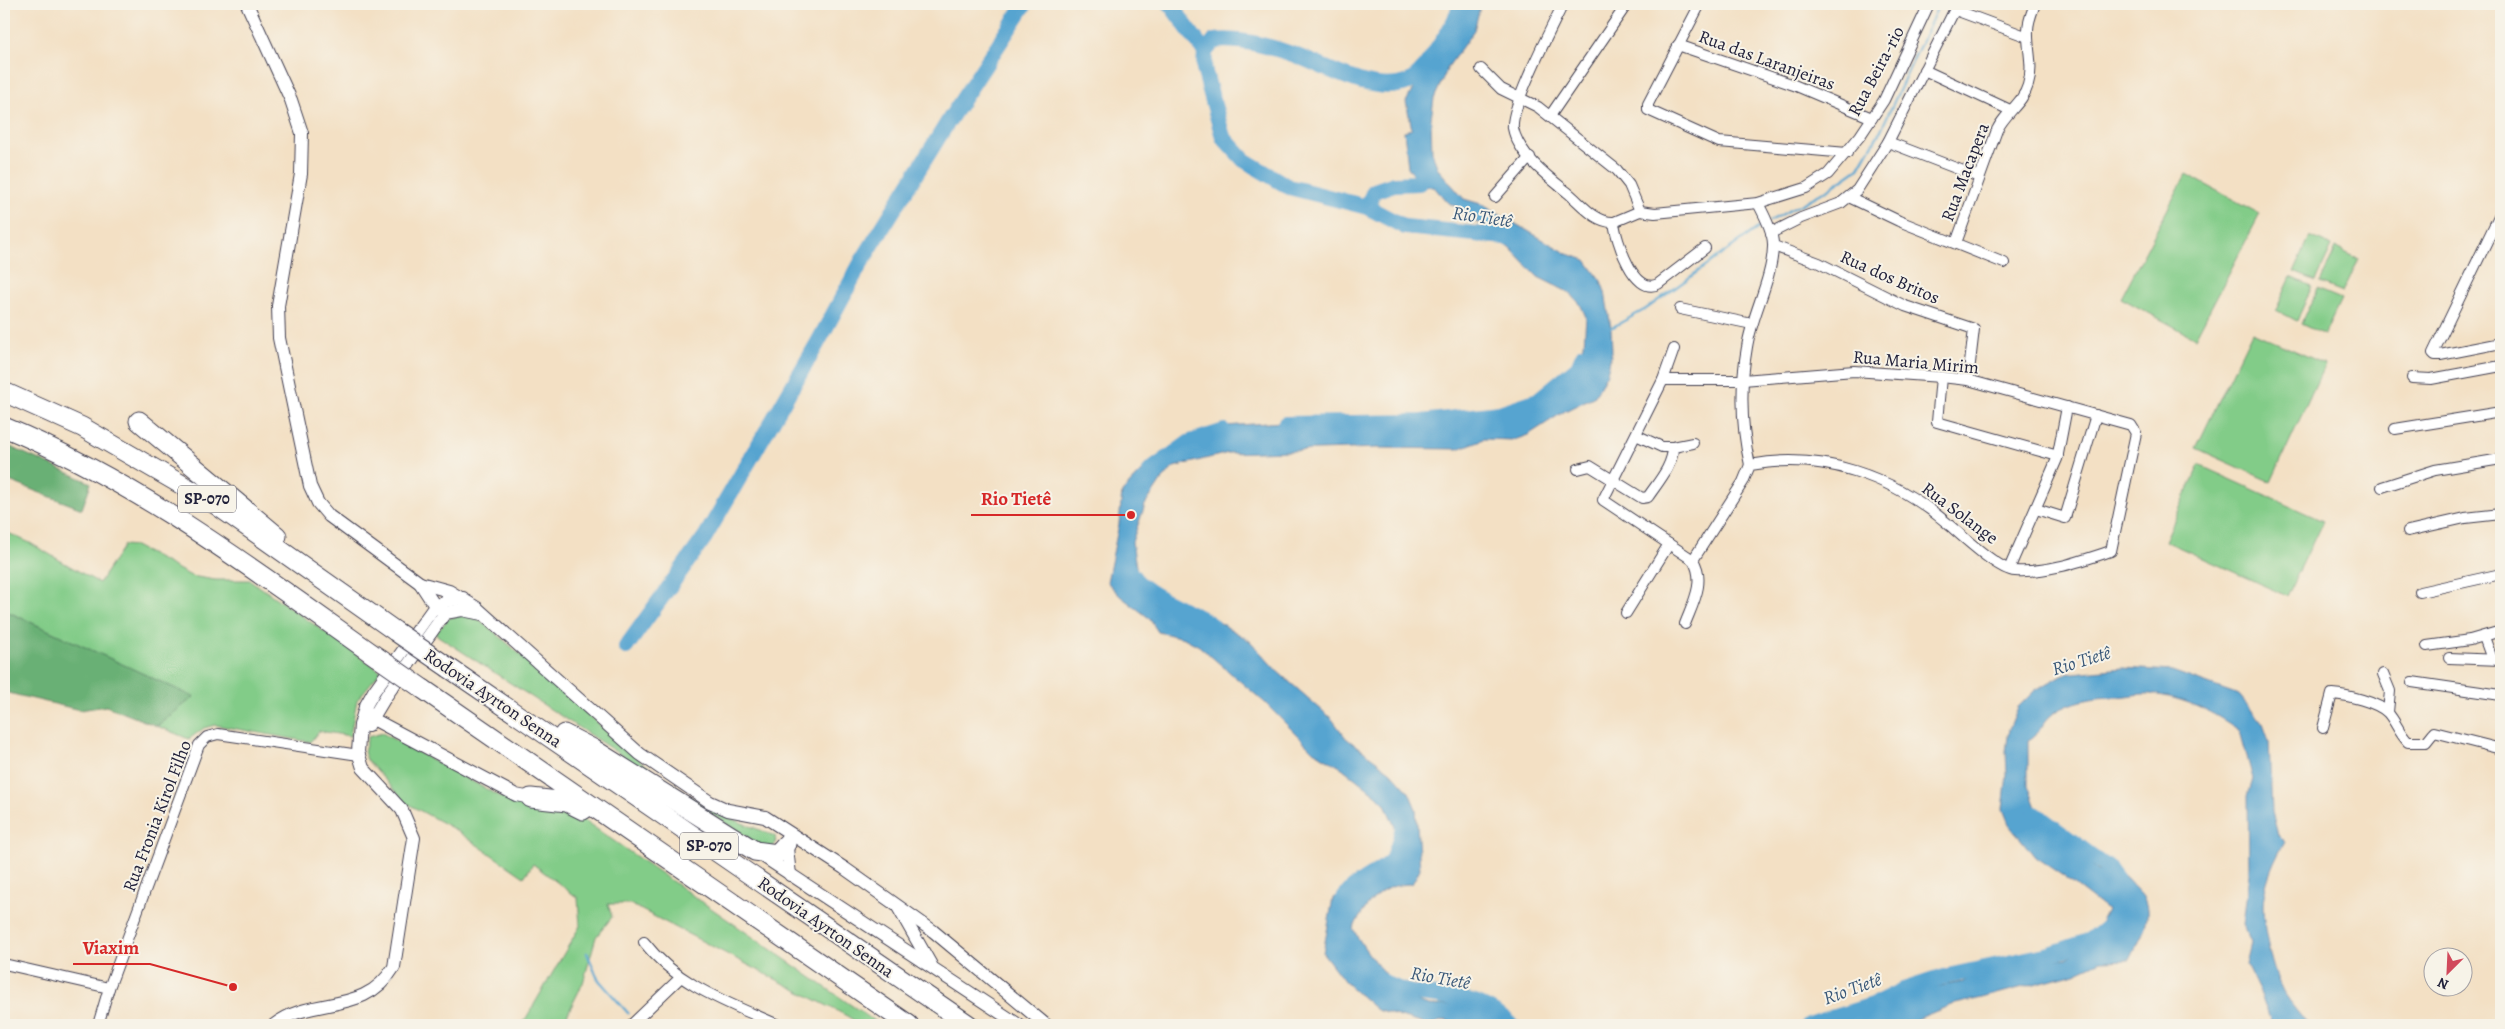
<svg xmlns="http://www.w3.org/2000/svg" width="2505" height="1029" viewBox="0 0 2505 1029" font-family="Alegreya,serif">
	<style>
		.green { fill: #82cc88; stroke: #527762 }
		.forest { fill: #69b074; stroke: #466958 }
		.water { fill: #56a4d0; stroke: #3c6386 }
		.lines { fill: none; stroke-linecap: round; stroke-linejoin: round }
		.stream { stroke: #56a4d0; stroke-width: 2.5 }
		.river { stroke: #56a4d0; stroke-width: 16 }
		.minor-casing { stroke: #413e50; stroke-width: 12 }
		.tertiary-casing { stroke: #413e50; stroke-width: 14 }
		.motorway-casing { stroke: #413e50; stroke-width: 21 }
		.minor { stroke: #fff; stroke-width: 10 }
		.tertiary { stroke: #fff; stroke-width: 12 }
		.motorway { stroke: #fff; stroke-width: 19 }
		.motorway-bridge-casing { stroke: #413e50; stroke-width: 21; stroke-linecap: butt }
		.motorway-bridge { stroke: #fff; stroke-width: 19 }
		.labels { text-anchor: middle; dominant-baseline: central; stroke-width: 4; stroke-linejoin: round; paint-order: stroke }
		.shield { fill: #f7f3e8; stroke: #62616f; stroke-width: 1 }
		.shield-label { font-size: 16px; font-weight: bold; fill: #22223b }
		.street-label { font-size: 18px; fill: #22223b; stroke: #f7f3e8 }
		.water-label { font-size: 19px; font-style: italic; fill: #375677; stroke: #f7f3e8 }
		.leader { fill: none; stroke: #d62828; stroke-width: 2 }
		.callout-dot { fill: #d62828; stroke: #f7f3e8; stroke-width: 2 }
		.callout-label { font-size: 19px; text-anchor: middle; font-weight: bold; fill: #d62828; stroke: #f7f3e8; stroke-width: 4; stroke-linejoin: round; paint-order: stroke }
	</style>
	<rect width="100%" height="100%" fill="#f7f3e8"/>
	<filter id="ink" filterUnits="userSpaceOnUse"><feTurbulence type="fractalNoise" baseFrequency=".02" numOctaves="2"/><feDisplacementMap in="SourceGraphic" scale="10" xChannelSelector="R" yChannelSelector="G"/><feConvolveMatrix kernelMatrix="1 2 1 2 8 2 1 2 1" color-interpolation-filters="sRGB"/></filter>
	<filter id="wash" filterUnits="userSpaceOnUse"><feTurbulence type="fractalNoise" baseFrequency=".0096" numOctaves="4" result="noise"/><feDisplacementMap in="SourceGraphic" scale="20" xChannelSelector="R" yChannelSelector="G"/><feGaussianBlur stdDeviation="1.12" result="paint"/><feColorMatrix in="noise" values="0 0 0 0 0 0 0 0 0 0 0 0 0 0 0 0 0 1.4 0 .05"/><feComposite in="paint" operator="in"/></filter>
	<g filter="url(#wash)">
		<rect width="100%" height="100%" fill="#f3e0c4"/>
		<!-- green -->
		<g class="green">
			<path d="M2186,174L2260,214L2195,338L2121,298Z"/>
			<path d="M2310,236L2332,246L2316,281L2294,272Z"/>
			<path d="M2336,248L2359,259L2343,292L2320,283Z"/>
			<path d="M2291,277L2312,286L2297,321L2276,310Z"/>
			<path d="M2317,289L2341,299L2324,335L2301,324Z"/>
			<path d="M2252,332L2325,364L2271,482L2196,448Z"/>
			<path d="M2199,465L2323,521L2287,596L2165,541Z"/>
			<path d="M4,531L30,543L99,583L124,545L135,546L191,576L215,580H250L381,671L357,700L350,736L319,731L310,742L215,725L204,728L189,739L157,726L193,697L4,610Z"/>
			<path d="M464,615L480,620L497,634L643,763L712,811L775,836L776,843L772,848L765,849L435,634L449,618Z"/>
			<path d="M382,733L505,799L531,806L572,812L880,1025H861L847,1016L630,904H608L612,917L596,937L583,983L563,1023L554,1016L548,1025H522L580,926L578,898L533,864L524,877L454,829L406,803L367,760L364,752L368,737Z"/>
		</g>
		<!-- forest -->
		<g class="forest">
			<path d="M4,444L91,483L82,509L4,479Z"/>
			<path d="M4,610L194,697L157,726L106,706L80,710L4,692Z"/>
		</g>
		<!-- water -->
		<g class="water">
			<path d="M1455,4H1481L1474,30L1448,67L1434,99L1431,119L1432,153L1438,169L1464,199L1481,204L1568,254L1586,260L1601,281L1605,292L1611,328L1612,351L1607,373L1595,396L1565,411L1528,435L1514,440L1484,439L1458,449L1378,448L1228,453L1174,467L1161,481L1145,505L1132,542L1139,585L1153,603L1176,611L1207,615L1250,641L1277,671L1332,719L1346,738L1391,772L1409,792L1416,809L1420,869L1412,884C1379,884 1369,902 1353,928C1363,951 1402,1000 1429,1006C1433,1007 1439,1005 1444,1005C1470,1005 1496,1004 1515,1025H1457L1445,1020L1428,1025L1377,1010L1345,982L1323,953L1333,898C1367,884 1385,877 1401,841L1385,804L1376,795L1342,768L1313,751L1263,701L1199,646L1184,638L1158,632L1149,618L1120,596L1107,582L1119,524L1122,492L1141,472L1225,426L1297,421L1318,428L1358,425L1412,429L1540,407L1558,393L1568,381L1584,345L1586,317L1580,304L1570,293L1538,277L1510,248L1481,224L1470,220L1461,209L1447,202L1435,188L1419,183L1408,167L1404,131L1412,129L1406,102L1423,70L1453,35Z"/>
			<path d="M2123,668L2172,671L2239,695L2263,724L2269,741L2272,812L2278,835L2285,842C2275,859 2267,877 2264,896C2260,918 2271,967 2281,987C2287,1001 2299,1013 2308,1025H2272L2262,997L2246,964L2251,943L2243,925L2249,873L2248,796L2253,779L2240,731C2214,712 2183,697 2150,694C2139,693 2127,697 2115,697C2094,697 2072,701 2054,713C2043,720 2040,735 2028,740V785L2038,813L2076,847L2084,858L2096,870L2114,877L2125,876C2130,884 2139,891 2143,897C2155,917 2138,943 2130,960L2101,961L2075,973L1982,998L1951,1005L1903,1025H1798L1832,1021L1911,991L1963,982L1977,972L1995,967L2066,958L2089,944L2107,910L2063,876L2035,857L2009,824L2003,809L2007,775L2006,751L2009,729L2018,707L2034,691L2064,674Z"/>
		</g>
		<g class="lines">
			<!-- stream -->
			<g class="stream">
				<path d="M1770,221L1829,189L1859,168L1881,130L1939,4"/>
				<path d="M1611,328L1646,309L1765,223"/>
				<path d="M587,953L598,979L628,1013"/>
			</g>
			<!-- river -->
			<g class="river">
				<path d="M1170,4L1205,52"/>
				<path d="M1460,4C1457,21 1445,36 1436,51C1430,61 1419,77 1408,82C1372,97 1323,64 1289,53C1265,45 1239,38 1214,41L1205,52L1204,69L1223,137L1244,160L1289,187L1367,207L1405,227L1505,237L1516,241"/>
				<path d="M1367,207L1374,191L1394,184L1419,183"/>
				<path d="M1285,424L1422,422L1499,413L1538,400L1578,367L1583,355"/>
				<path d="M1150,471L1190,442L1224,431"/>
				<path d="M1127,567C1141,598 1185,606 1212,625"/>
				<path d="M626,647L705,537L817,344L862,261L951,117L1025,4"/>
				<path d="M2035,814L2108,868L2120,884L2122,896"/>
				<path d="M1340,907C1349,882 1374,878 1391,861C1397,855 1402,830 1405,820L1404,816"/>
				<path d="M1384,982C1411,999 1442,993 1471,1002C1485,1006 1502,1016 1512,1025"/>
				<path d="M1809,1025L1873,1005L1903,990L1943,977L2050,954L2091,940L2110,924"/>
			</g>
		</g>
	</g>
	<g filter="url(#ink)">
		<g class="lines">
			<defs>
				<g id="minor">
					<path d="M1563,4C1552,27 1510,107 1513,128C1518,154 1548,177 1567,192C1581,203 1595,223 1614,222"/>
					<path d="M1700,4L1648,104V110L1719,142L1847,153"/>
					<path d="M1952,4L1958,11L2028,37"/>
					<path d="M1678,45L1794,85L1872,118"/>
					<path d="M1481,69L1501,89L1538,107L1617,170L1629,185L1640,211L1655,213L1758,203L1806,188L1828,174L1860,136L1884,100L1929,4"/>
					<path d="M1924,70L2010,110"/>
					<path d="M1550,116L1627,4"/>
					<path d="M1888,142L1979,177"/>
					<path d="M1495,197L1530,157"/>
					<path d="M1851,198L1899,221L2004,263"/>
					<path d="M1640,211L1614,222C1616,240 1634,296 1658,284L1705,248"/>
					<path d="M2501,212L2433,353L2435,355H2440L2501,343"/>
					<path d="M1771,233L1801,218L1841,203L1857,190L1888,142L1955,9"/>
					<path d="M1956,243L1997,130C2005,113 2023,103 2028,85C2034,66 2027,49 2028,30C2028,21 2032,12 2035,4"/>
					<path d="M1774,246L1819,263L1905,306L1974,329L1968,380"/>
					<path d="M1680,309L1752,324"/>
					<path d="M1674,349L1663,380L1603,500L1693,560C1706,581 1693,603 1685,624"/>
					<path d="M1941,377L1937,422L2058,456"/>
					<path d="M2412,378L2431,379L2501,366"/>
					<path d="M1663,380H1743L1854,371L1941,377L1968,380L2131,425L2136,433L2111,551C2080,561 2048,573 2015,571C1998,570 1961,535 1947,523C1892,476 1822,451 1750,465L1743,482L1693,560"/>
					<path d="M2395,429L2501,412"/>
					<path d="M1636,435L1662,447H1673"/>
					<path d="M1750,465C1741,426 1740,387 1747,347C1752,314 1772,280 1773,247C1774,233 1764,215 1758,203"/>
					<path d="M1578,469L1590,466L1642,498L1648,497C1658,482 1673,466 1673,447L1693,443"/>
					<path d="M2382,487L2435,470L2501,459"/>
					<path d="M2036,509L2065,518L2096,415"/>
					<path d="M2408,531L2465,518L2501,514"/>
					<path d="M2009,569L2057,459L2067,407"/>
					<path d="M2420,592L2501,574"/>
					<path d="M1626,613L1669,544"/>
					<path d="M2484,637L2492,659"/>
					<path d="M2427,646L2470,640L2501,631"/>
					<path d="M2449,658L2501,660"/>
					<path d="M2383,674L2390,691L2388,712"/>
					<path d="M2412,682L2501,695"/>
					<path d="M2323,728L2332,694C2347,695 2378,702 2388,713C2396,722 2399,733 2408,742H2426L2434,732L2501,749"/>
					<path d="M644,942C678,986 729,1003 778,1025"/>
					<path d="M4,964L109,988"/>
					<path d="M98,1025L109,988L199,745L207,737L218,734L359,755"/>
					<path d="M631,1025L680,978"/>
				</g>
				<g id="tertiary">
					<path d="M247,4L291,100L302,133L301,174L278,306L279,338L310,486L318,503L329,516L420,583L435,606L445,613"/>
					<path d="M420,583L449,591L477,608L640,754L710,802L728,810L765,817L844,868L933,931L1046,1025"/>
					<path d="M445,613L462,610L482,614"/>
					<path d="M365,707L368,715L373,719L516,795L531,798"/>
					<path d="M368,726L386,696L445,613"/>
					<path d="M786,839L790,875"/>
					<path d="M758,853L1019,1025"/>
					<path d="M898,907L931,965"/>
					<path d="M274,1025C314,994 364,1017 394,967L414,838L402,810L363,768L358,752L360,725L365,707L374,691L435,606L446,601L463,598"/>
				</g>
				<g id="motorway">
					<path d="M4,392L82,427L215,504L395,631"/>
					<path d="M139,421L277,536"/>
					<path d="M4,427C140,483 257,572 377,657"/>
					<path d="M449,668L969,1025"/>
					<path d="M423,689L909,1025"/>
					<path d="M564,734L593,749L755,851L777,854L786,844"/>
					<path d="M531,798L567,802L583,810"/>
				</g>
			</defs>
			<!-- minor casing -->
			<use href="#minor" class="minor-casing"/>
			<!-- tertiary casing -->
			<use href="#tertiary" class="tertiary-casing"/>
			<!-- motorway casing -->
			<use href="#motorway" class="motorway-casing"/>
			<!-- minor -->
			<use href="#minor" class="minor"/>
			<!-- tertiary -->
			<use href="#tertiary" class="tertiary"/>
			<!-- motorway -->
			<use href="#motorway" class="motorway"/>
			<defs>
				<g id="motorway-bridge">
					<path d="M395,631L449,668"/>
					<path d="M377,657L423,689"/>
				</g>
			</defs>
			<!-- motorway-bridge casing -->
			<use href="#motorway-bridge" class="motorway-bridge-casing"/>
			<!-- motorway-bridge -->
			<use href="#motorway-bridge" class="motorway-bridge"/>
		</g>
	</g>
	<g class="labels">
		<!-- shield labels -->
		<g class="shield">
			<rect x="178" y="485.5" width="58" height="27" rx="4"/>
			<rect x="680" y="832.5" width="58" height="27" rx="4"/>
		</g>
		<g class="shield-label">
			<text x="207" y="499">SP-070</text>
			<text x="709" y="846">SP-070</text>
		</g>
		<!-- street labels -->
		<g class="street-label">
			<text transform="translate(1767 60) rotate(20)">Rua das Laranjeiras</text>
			<text transform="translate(1876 71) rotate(-62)">Rua Beira-rio</text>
			<text transform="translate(1965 172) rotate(-69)">Rua Macapera</text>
			<text transform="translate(1890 277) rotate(24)">Rua dos Britos</text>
			<text transform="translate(1916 362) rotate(5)">Rua Maria Mirim</text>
			<text transform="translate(1960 513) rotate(37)">Rua Solange</text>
			<text transform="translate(493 698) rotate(34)">Rodovia Ayrton Senna</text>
			<text transform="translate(157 816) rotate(-69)">Rua Fronia Kirol Filho</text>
			<text transform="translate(826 927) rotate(35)">Rodovia Ayrton Senna</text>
		</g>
		<!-- water labels -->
		<g class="water-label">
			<text transform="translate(1482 217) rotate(8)">Rio Tietê</text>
			<text transform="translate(2081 661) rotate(-17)">Rio Tietê</text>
			<text transform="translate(1440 978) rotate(10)">Rio Tietê</text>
			<text transform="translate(1852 989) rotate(-20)">Rio Tietê</text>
		</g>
	</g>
	<!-- callouts -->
	<path class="leader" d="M1131 515L1062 515H971M233 987L150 964H73"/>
	<g class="callout-dot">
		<circle cx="1131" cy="515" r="5"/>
		<circle cx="233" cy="987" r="5"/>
	</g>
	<g class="callout-label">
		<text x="1016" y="505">Rio Tietê</text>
		<text x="111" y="954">Viaxim</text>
	</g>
	<!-- margin -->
	<rect width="2505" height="1029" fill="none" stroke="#f7f3e8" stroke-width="20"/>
	<!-- north arrow -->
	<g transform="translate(2448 972) rotate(204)"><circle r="24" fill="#f7f3e8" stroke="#a29fa3"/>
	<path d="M0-4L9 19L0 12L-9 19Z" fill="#d1495b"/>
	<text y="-8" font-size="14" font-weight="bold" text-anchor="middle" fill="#22223b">N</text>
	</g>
</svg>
